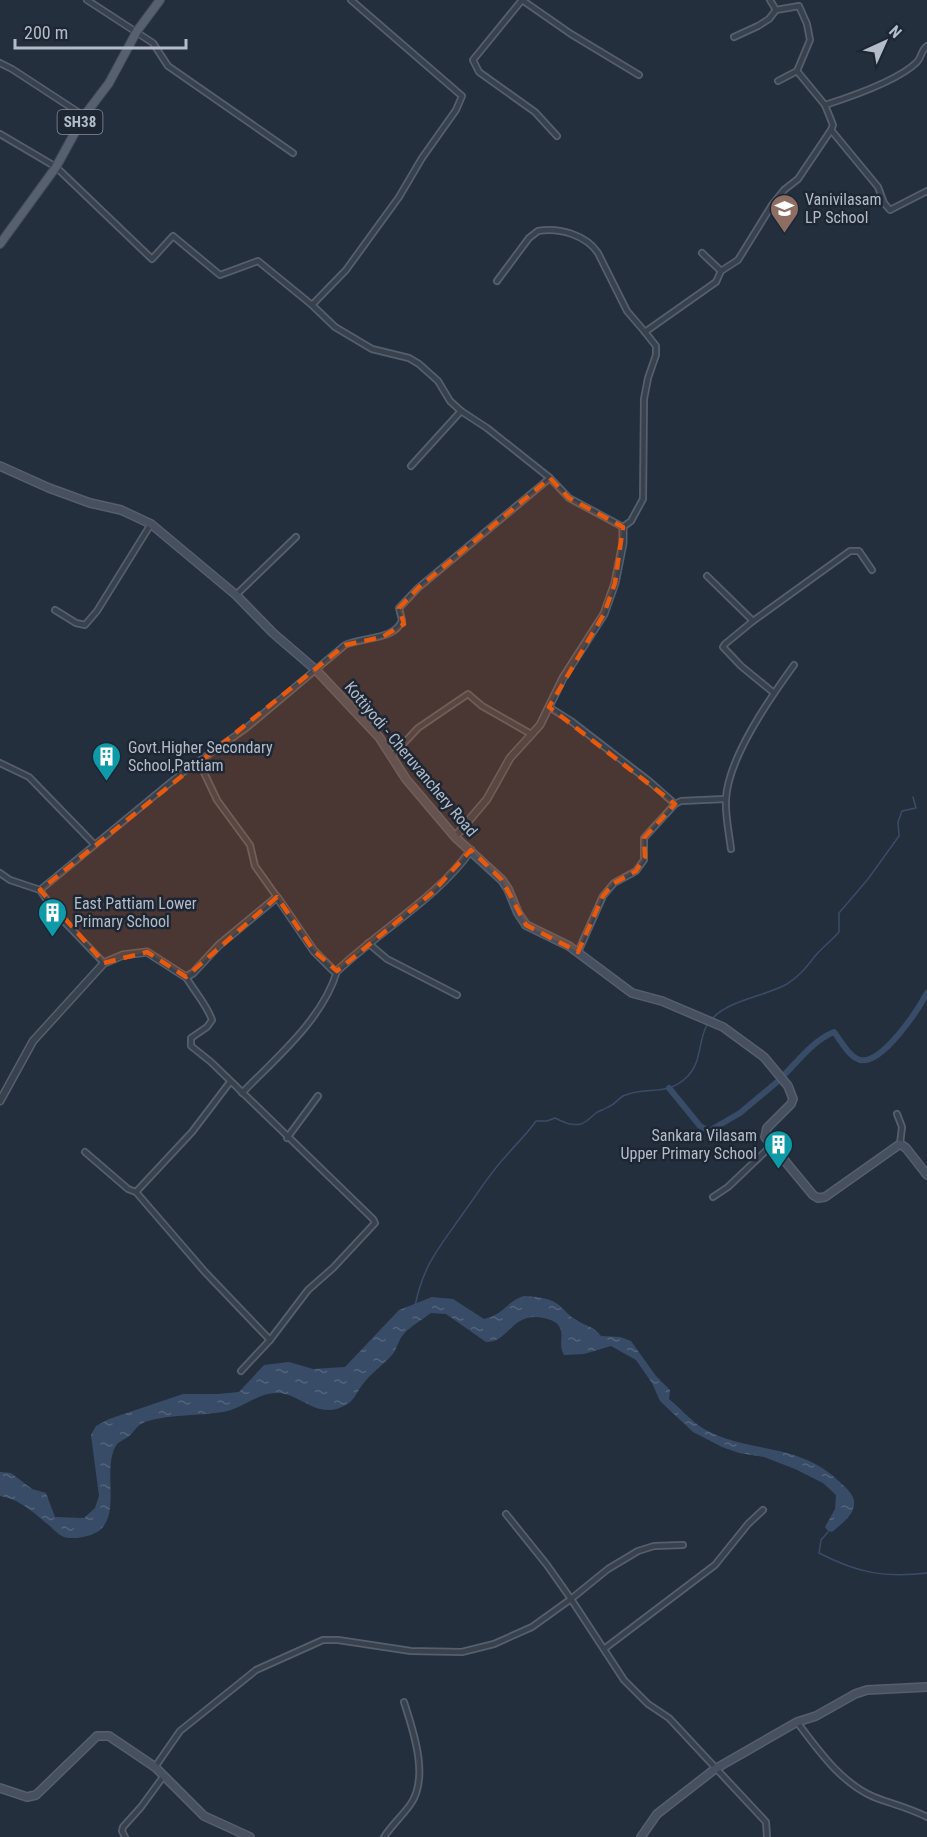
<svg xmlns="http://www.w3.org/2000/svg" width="927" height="1837" viewBox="0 0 927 1837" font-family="'Roboto Condensed',sans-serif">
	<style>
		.water { fill: url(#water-ripples) }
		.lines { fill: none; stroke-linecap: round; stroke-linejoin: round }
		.stream { stroke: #394c67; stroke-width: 1.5 }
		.canal { stroke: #394c67; stroke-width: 6 }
		.minor-casing { stroke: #565f6c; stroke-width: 8 }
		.tertiary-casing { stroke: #565f6c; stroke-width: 9 }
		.secondary-casing { stroke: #565f6c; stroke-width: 10 }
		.primary-casing { stroke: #414a57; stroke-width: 10 }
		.minor { stroke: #38414e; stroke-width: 4.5 }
		.tertiary { stroke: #38414e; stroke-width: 6 }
		.secondary { stroke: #465061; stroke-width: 7 }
		.primary { stroke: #56606e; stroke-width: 8 }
		.marked { fill: #e8590c; fill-opacity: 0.2; stroke: #e8590c; stroke-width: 4.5; stroke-dasharray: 12 8; stroke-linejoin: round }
		.labels { text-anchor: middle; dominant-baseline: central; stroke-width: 5; stroke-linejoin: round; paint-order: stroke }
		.shield { fill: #1d2633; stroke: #878f9c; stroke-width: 1.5 }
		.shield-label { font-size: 15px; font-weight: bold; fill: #b4bcc9 }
		.poi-label { font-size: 16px; fill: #b4bcc9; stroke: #1d2633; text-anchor: start }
		.street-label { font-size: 16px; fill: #b4bcc9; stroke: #1d2633 }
	</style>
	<defs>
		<pattern id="water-ripples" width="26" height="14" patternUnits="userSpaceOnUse" patternTransform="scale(1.5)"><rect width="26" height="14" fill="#394c67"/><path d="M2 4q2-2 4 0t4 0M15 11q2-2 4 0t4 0" fill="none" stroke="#53647b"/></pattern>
	</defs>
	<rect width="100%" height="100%" fill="#242f3e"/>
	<!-- water -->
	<path class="water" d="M524,1296C534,1297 547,1297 556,1303C564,1308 569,1317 578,1321C588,1327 593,1326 601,1336L620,1337L631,1341L656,1376L670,1390L669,1399C680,1408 691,1421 704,1429C751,1455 801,1441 843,1485C850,1492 857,1498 853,1509C851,1517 839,1526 832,1532L828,1531L825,1527L835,1509L836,1495L823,1483L795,1469L764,1457L739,1453L722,1447L693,1432L660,1401L652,1383L636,1360L611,1346L584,1354L564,1355C558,1345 564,1336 560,1328C557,1321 551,1320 544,1318C511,1311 510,1342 486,1342L446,1314L431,1313C421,1321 410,1326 403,1335C398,1341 397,1349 392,1355C383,1365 371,1373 363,1384C357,1391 355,1400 346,1405C317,1421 302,1394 278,1393C261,1392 246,1405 231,1410C207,1417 162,1413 141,1424C136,1427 133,1433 128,1437C125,1439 120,1441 117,1444C99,1470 128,1527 87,1536C80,1538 71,1539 64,1537C59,1535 54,1530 50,1526C35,1514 20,1499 0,1496V1472L11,1473L32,1489L46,1493L55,1517L84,1518L95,1508L99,1496L91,1435L96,1426L109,1419L183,1394H218L239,1392L264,1365L289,1362L313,1369L345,1367L399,1310L432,1297L453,1299L484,1319C506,1314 505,1302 524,1296Z"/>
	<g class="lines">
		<!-- stream -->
		<g class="stream">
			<path d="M712,1019C728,1000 766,996 787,984C800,976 807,966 816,955C823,947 832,940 839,932V913L868,879L899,836L898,822L902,811L916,808L913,797"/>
			<path d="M415,1306C424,1262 440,1247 464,1212C478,1193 490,1173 506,1156C516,1144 527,1134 536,1121H547L555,1118C564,1122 570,1126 581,1124C587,1122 591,1117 596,1113C600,1110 604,1110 608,1107C614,1105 618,1099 623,1096C647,1085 666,1098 688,1076C702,1061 698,1041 707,1025"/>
			<path d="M828,1532L821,1540L819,1553C858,1573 884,1578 927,1573"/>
		</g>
		<!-- canal -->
		<g class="canal">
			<path d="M784,1075C799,1060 814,1040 834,1032C841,1041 849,1057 860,1060C882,1065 918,1010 927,993"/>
			<path d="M669,1088L700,1126L709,1131L740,1113L777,1082"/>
		</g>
		<defs>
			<g id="minor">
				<path d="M87,0L153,43L168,66L293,153"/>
				<path d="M522,0L473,60L479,72L535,112L557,136"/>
				<path d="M522,0L571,34L639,75"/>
				<path d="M770,0L776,10"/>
				<path d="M734,37L758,26L769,19L776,10L799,6L807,24L810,40L797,71L778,81"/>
				<path d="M0,63L12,69L84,116"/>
				<path d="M797,71L825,105"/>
				<path d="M831,130L878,187L884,203L890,210L927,191"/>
				<path d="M0,134L56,167L152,259L173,236L220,275L258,261L312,305L335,327L372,349L409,358L419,364L438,381L450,401L461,411L487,428L550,478L569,498L623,527L631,521L643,499L644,399L648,378L656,355V346L645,332L716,282L721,271L738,260L772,205L784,190L798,179L831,130L833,125L825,105C850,97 899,80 917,62C922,57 921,50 927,46"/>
				<path d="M702,253L721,271"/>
				<path d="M497,281L529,238L538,231C559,227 586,235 598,253L627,311L645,332"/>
				<path d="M312,305L346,270L399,197L422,158L456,110L462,96L351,0"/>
				<path d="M411,466L461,411"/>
				<path d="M707,576L753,621"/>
				<path d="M236,595L296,537"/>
				<path d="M55,610L76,623L85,625L97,611L151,524"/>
				<path d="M774,693L741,666L723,647L725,644L753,621L850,551H859L872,570"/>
				<path d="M549,707L571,721L649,781L675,804"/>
				<path d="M391,757L418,728L468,694L482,706L531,734"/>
				<path d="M199,762L217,800L250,845L255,866L277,897"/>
				<path d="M0,763L29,777L94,844"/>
				<path d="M731,849C729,833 725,815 726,799C728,758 770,698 794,665"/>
				<path d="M0,873L10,880L40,890L55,912L104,963"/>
				<path d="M40,890L182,773L245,729L345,645C362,637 396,640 402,620L399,608L418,588L550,478"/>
				<path d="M368,943L387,959L457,995"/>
				<path d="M578,952L603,896L614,883L636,871L644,860V838L675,804L681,801L725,799"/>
				<path d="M186,977C194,991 207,1005 212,1020L207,1027L191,1038V1046L211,1062L373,1219L375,1223L333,1268L308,1290L270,1340L241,1371"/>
				<path d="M242,1093C276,1058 323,1019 337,971"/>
				<path d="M897,1114L902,1127L900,1144"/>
				<path d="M287,1138L318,1096"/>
				<path d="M85,1152L128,1189L136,1192L205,1272L270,1340"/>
				<path d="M136,1192L192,1132L230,1082"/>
				<path d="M713,1197L728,1187L771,1146"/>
				<path d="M506,1514L547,1565L571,1599L624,1680L648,1704L669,1718L766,1822L767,1837"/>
				<path d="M604,1649L715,1565L748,1524L763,1510"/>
				<path d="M797,1722C818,1750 841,1783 874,1797C892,1804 910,1808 927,1817"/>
				<path d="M155,1767L180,1731L256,1670L323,1640H338L411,1651L462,1652L494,1644L532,1627L571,1599L608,1569L638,1551L654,1546L683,1545"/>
				<path d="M125,1837L122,1831L123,1827L141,1807L163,1777"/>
				<path d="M384,1837C392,1825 402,1816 410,1805C430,1778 413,1730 404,1702"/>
			</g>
			<g id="tertiary">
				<path d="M455,837L487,799L510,758L540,725L563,678L604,614L615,583L623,543V527"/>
				<path d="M0,1101L33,1041L104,963L123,955L147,952L186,977L193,973L219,945L277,897L314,951L333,970L337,971C380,930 437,898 471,850"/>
			</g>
			<g id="secondary">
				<path d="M0,466L49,488L90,503L121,510L151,524L236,595L273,633L316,670L379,737L406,779L455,837L502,880L508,889L518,913L526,925L569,946L632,993L662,1001L723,1027L764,1057L788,1086L793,1099L791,1104L767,1128L765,1137L813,1195L818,1198L825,1197L900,1144L906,1148L927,1175"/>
				<path d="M0,1788L27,1797L36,1795L97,1736H109L155,1767L204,1816L250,1837"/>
				<path d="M641,1837L657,1814L715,1769L797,1722L816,1716L855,1694L867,1690L927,1687"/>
			</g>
			<path id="primary" d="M0,244L56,167L84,116L109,83L137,31L160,0"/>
		</defs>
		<!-- minor casing -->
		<use href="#minor" class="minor-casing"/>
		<!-- tertiary casing -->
		<use href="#tertiary" class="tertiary-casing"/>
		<!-- secondary casing -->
		<use href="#secondary" class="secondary-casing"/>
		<!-- primary casing -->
		<use href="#primary" class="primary-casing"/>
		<!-- minor -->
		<use href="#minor" class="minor"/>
		<!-- tertiary -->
		<use href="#tertiary" class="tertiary"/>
		<!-- secondary -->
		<use href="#secondary" class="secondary"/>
		<!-- primary -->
		<use href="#primary" class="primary"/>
	</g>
	<!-- marked area -->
	<path class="marked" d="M550,478L569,498L623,527L615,583L604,614L549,707L675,804L644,838L645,857L636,871L614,883L603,896L578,952L526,925L502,880L471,850L432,893L337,971L314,951L277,897L186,977L147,952L104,963L40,890L345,645L382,637L404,624L399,608L418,588Z"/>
	<!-- icons -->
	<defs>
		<symbol id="school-pin" viewBox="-11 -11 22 30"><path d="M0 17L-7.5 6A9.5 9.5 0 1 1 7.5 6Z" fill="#8d6e63" stroke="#1d2633"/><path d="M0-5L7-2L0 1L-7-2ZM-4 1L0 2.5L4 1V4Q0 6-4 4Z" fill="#fff"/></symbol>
		<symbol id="building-pin" viewBox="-11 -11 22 30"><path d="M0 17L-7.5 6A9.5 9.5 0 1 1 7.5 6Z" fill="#0f9aa8" stroke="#1d2633"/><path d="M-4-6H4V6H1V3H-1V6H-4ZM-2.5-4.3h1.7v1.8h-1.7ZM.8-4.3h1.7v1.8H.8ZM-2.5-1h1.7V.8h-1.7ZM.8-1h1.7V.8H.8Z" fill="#fff"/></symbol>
	</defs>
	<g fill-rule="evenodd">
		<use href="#school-pin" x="768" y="192" width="33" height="45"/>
		<use href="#building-pin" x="90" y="740" width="33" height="45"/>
		<use href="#building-pin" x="36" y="896" width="33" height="45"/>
		<use href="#building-pin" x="762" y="1128" width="33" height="45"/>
	</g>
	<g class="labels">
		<!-- shield labels -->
		<rect class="shield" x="57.5" y="110" width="45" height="24" rx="4.5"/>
		<g class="shield-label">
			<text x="80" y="122">SH38</text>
		</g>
		<!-- poi labels -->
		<g class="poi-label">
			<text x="805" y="199">Vanivilasam<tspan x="805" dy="18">LP School</tspan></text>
			<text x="128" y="747">Govt.Higher Secondary<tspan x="128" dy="18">School,Pattiam</tspan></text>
			<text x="74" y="903">East Pattiam Lower<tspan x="74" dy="18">Primary School</tspan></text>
			<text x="757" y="1135" text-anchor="end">Sankara Vilasam<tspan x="757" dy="18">Upper Primary School</tspan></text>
		</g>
		<!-- street labels -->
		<g class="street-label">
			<text transform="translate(411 759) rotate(50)">Kottiyodi - Cheruvanchery Road</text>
		</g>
	</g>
	<!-- north arrow -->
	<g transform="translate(885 42) rotate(45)" stroke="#1d2633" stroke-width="4.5" paint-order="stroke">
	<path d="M0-4.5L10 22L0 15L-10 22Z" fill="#b4bcc9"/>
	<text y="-9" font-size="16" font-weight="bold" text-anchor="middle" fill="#b4bcc9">N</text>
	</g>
	<!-- scale -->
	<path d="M15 39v9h171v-9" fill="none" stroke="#b4bcc9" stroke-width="3"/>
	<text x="24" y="39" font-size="18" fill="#b4bcc9" stroke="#1d2633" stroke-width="4.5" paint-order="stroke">200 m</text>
</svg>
